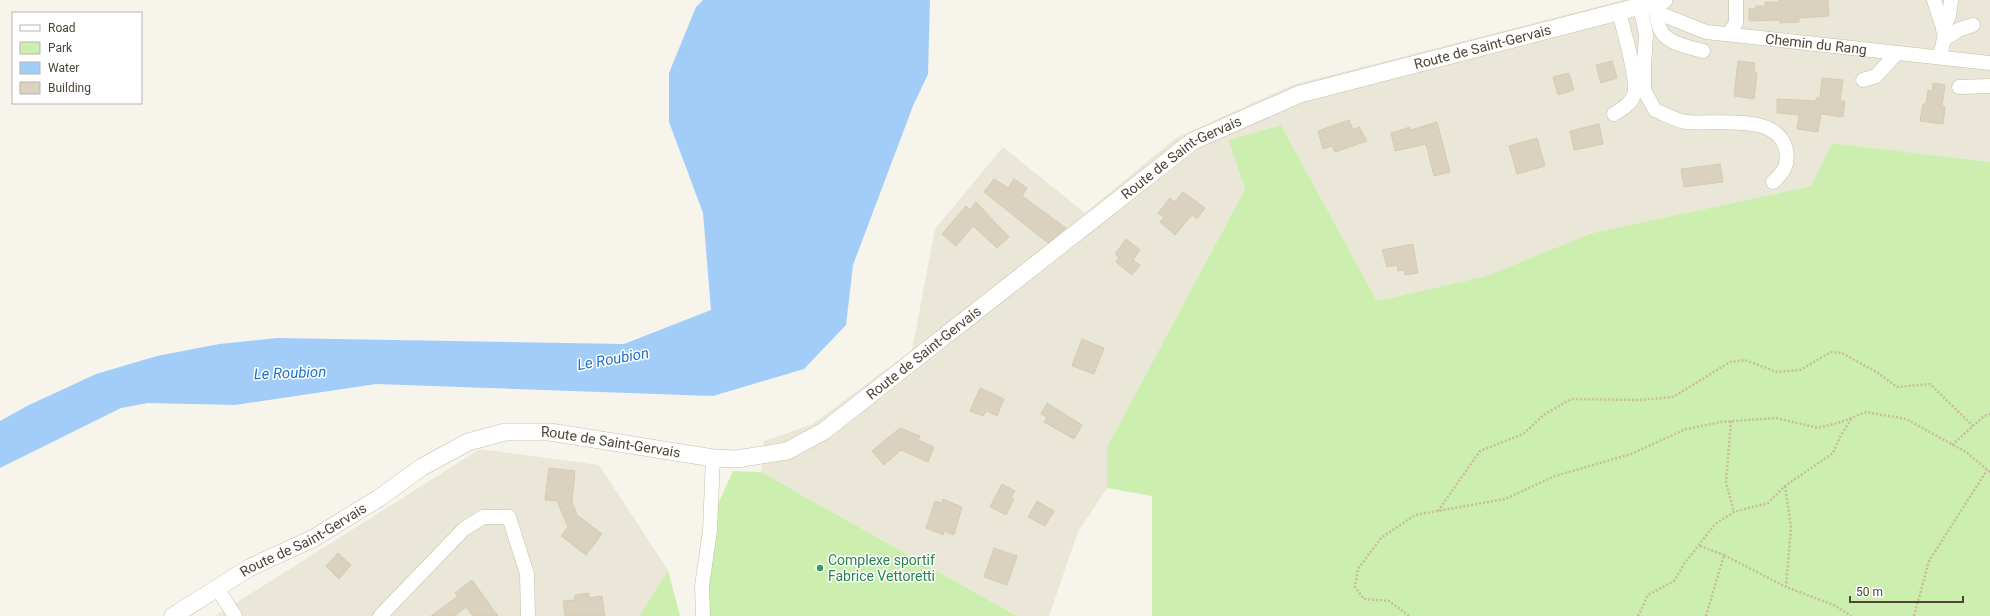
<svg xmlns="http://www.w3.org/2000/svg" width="1990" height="616" viewBox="0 0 1990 616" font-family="Roboto,sans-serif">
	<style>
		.residential { fill: #ebe7d8 }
		.green { fill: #ccefb0 }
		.water { fill: #a2cdf9 }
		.building { fill: #dad2bf; stroke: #d6cbb1 }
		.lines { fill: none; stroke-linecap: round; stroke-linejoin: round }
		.minor-casing { stroke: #c4beac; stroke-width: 15 }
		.tertiary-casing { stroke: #c4beac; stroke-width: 18 }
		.path { stroke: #c8bc9b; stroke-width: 2.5; stroke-dasharray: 2 2; stroke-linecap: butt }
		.minor { stroke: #fff; stroke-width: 14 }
		.tertiary { stroke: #fff; stroke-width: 17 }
		.leisure-dot { fill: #2e9e5b; stroke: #fff; stroke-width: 1.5 }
		.labels { text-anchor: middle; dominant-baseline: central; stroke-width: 3; stroke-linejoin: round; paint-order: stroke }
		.street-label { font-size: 14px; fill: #4d4637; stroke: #fff }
		.leisure-label { font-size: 14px; fill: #27864d; stroke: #fff; text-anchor: start }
		.water-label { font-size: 15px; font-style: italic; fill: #2171c7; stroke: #fff }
	</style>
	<rect width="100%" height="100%" fill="#f7f4eb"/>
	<!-- residential -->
	<g class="residential">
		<path d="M1623,0H1990V162L1833,143L1811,186L1592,233L1486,276L1377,301L1281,125L1228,140L1245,189L1107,447V488L1078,532L1049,616H1017L761,472L764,441L813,424L912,350L935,229L1003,147L1085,213L1176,138L1292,85Z"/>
		<path d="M480,449L599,465L668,570L639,616H215Z"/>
	</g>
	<!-- green -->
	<g class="green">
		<path d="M1281,125L1377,301L1486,276L1592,233L1811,186L1832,143L1990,162V616H1152V496L1107,488V447L1245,189L1228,140Z"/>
		<path d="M733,471L761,472L1017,616H705L711,520Z"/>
		<path d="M668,570L680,616H639Z"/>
	</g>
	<!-- water -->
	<path class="water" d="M703,0H930L928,74L913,106L853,265L846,325L804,369L713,396L376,384L235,405L148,403L121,408L0,468V421L27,406L96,374L157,356L219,344L277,338L624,344L711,310L703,213L669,122V73L696,7Z"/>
	<!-- building -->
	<g class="building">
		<path d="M1779,0H1828L1829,16L1799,18V22L1780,23V20L1749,21V9H1756V6H1765V2H1779Z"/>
		<path d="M1612,61L1617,78L1601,83L1596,65Z"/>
		<path d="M1738,61L1755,63L1754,73H1757L1754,99L1734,96Z"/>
		<path d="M1569,73L1574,90L1558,95L1553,77Z"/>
		<path d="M1822,78L1843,80L1840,101H1845L1843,117L1821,114L1818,132L1797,129L1799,115L1777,113V99L1816,101V98H1820Z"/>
		<path d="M1933,83L1945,85L1942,106L1945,107L1943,124L1920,121L1923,104H1926L1928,90L1932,91Z"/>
		<path d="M1349,120L1353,130L1359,127L1367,141L1335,152L1332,146L1323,149L1318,131Z"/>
		<path d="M1437,122L1450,172L1434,176L1426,144L1395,151L1391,133L1410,127L1411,130Z"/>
		<path d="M1599,124L1603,144L1574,150L1570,131Z"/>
		<path d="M1537,138L1545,166L1517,174L1509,146Z"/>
		<path d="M1720,164L1723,182L1684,187L1681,169Z"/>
		<path d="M994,179L1008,188L1014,179L1027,188L1022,196L1066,228L1048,243L984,192Z"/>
		<path d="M1183,192L1205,208L1197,219L1192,215L1175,235L1160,222L1164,217L1158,213L1170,198L1175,202Z"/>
		<path d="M976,202L1009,237L997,248L973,226L956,246L942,234L966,206L970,210Z"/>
		<path d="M1126,239L1140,250L1133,260L1140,265L1132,275L1116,262L1119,257L1115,254Z"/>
		<path d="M1413,244L1418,273L1405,275L1404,270L1398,271L1397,265L1387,267L1382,250Z"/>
		<path d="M1082,339L1104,348L1094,374L1072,366Z"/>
		<path d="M980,388L1004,399L997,416L986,411L983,416L970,411Z"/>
		<path d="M1047,403L1082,425L1074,439L1044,422L1047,417L1041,414Z"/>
		<path d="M900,428L920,436L918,440L934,447L928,462L901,450L884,465L872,451Z"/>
		<path d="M549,468L575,471L572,502L577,515L602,534L586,555L561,536L568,527L557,501L545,500Z"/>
		<path d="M1002,484L1015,491L1011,497L1014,499L1006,515L990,507Z"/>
		<path d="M943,499L962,507L954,535L944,531L943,535L926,528L935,501L942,503Z"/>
		<path d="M1037,501L1054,511L1045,526L1028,517Z"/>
		<path d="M994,548L1017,556L1007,585L984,577Z"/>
		<path d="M338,553L351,565L339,579L326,566Z"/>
		<path d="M472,580L498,616H473L466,607L455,616H431L458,596L455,593Z"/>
		<path d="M589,593V598L602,596L605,616H565L563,601L575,600V595Z"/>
	</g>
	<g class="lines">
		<defs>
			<g id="minor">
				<path d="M1934,0L1945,34L1940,57"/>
				<path id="s1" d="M1651,3L1656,12L1706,32L1990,63"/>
				<path d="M1640,6L1646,34L1644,67V90L1655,110C1665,114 1677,121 1687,122C1716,125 1778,112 1786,150C1789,165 1783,173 1773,182"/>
				<path d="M1656,12C1657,18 1658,26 1661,31C1668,44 1690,47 1703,51"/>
				<path d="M1943,29L1949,16L1951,0"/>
				<path d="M1728,34L1736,23V0"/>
				<path d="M1944,39L1960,29L1973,25"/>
				<path d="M1863,80L1876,76L1897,53"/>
				<path d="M1959,87L1990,86"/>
				<path d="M1614,114C1622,109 1631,104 1634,95C1639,80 1623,29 1619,12"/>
				<path d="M217,588L235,616"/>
				<path d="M380,616L464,529L483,517H509L527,574L528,616"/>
				<path d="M703,616L702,586L710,530L713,458"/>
			</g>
			<g id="tertiary">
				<path id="s2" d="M173,616L249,568L314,538L379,498L422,467L468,442L505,432H550L713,458L737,459L787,451L824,431L1193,141L1300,94L1664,0"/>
			</g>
		</defs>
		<!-- minor casing -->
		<use href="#minor" class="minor-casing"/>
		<!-- tertiary casing -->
		<use href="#tertiary" class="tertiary-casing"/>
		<!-- path -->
		<g class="path">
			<path d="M1731,421L1726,482L1734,512"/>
			<path d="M1952,445L1984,416L1990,414"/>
			<path d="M1785,486L1791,527L1786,587L1834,605L1851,616"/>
			<path d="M1438,511L1480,451L1523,434L1545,414L1571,399L1640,400L1673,397L1730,362L1745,360L1777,372L1800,370L1831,352L1842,353L1878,373L1897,387L1930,384L1973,426"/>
			<path d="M1700,546L1724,555"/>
			<path d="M1409,616L1389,601L1364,599L1355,587L1358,569L1381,538L1415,515L1505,499L1555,476L1631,454L1686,429L1721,422L1776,418L1818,428L1841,422L1866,412L1906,419L1966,452L1990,472"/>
			<path d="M1638,616L1648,595L1674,581L1684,564L1715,524L1734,512L1768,503L1785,486L1833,453L1841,435L1852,418"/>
			<path d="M1706,616L1724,555L1786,587"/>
			<path d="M1914,616L1929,561L1987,470"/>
		</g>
		<!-- minor -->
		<use href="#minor" class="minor"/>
		<!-- tertiary -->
		<use href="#tertiary" class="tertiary"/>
	</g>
	<!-- markers -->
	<circle class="leisure-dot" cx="820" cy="568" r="4"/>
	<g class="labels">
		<!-- street labels -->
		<g class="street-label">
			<text stroke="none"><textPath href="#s1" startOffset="175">Chemin du Rang</textPath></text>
			<text stroke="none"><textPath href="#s2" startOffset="1483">Route de Saint-Gervais</textPath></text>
			<text stroke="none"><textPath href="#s2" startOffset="1159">Route de Saint-Gervais</textPath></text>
			<text stroke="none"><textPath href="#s2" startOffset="835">Route de Saint-Gervais</textPath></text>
			<text stroke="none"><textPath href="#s2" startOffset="488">Route de Saint-Gervais</textPath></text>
			<text stroke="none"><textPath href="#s2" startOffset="151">Route de Saint-Gervais</textPath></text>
		</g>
		<!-- leisure labels -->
		<g class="leisure-label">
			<text x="828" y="560">Complexe sportif<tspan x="828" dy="16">Fabrice Vettoretti</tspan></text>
		</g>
		<!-- water labels -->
		<g class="water-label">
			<text transform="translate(613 359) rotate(-10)">Le Roubion</text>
			<text transform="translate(290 373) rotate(-2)">Le Roubion</text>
		</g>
	</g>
	<!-- legend -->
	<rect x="12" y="12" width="130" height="92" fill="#ffffff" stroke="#b8b5af"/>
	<rect x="20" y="25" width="20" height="6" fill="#ffffff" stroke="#b8b5af"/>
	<text x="48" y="32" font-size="12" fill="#4d4637">Road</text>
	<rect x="20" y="42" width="20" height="12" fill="#ccefb0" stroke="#b8b5af"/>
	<text x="48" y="52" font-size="12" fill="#4d4637">Park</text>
	<rect x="20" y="62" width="20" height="12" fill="#a2cdf9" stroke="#b8b5af"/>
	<text x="48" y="72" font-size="12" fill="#4d4637">Water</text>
	<rect x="20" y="82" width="20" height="12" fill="#dad2bf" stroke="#b8b5af"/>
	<text x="48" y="92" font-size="12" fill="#4d4637">Building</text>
	<!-- scale -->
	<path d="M1850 596v6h113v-6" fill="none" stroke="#4d4637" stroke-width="2"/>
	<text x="1856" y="596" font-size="12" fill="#4d4637" stroke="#ffffff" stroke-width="3" paint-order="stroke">50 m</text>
</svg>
